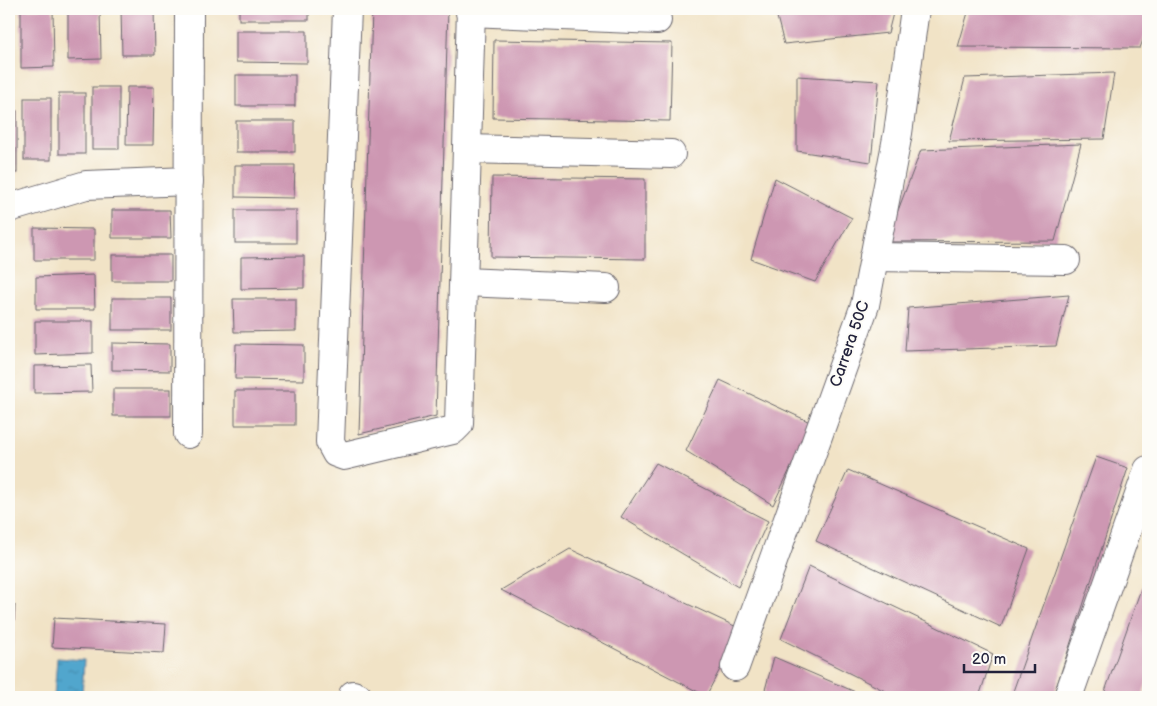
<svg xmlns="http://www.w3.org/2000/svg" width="1157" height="706" viewBox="0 0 1157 706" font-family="'Balsamiq Sans',sans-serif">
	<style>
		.water { fill: url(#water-ripples); stroke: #3a6484 }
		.building { fill: #cd97b2 }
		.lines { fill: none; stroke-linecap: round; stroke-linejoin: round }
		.minor-casing { stroke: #6a666c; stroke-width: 30 }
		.minor { stroke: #fff; stroke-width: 28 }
		.labels { text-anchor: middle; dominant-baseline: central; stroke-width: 4; stroke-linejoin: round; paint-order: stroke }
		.street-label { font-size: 16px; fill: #22223b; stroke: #fdfcf7 }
	</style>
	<defs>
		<pattern id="water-ripples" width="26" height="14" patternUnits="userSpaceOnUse" patternTransform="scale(1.25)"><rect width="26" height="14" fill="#51a6cd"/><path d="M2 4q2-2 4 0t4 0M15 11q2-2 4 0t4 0" fill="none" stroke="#4387a8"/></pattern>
	</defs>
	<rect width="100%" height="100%" fill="#fdfcf7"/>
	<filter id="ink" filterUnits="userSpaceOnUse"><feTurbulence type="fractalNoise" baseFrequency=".02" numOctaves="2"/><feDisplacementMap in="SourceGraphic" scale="10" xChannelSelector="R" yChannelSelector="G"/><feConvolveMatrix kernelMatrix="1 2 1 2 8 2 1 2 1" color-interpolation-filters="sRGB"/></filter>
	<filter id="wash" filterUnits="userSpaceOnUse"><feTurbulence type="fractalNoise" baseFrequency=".0096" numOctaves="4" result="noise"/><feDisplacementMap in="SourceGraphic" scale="20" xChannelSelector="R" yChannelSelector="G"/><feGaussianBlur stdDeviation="1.12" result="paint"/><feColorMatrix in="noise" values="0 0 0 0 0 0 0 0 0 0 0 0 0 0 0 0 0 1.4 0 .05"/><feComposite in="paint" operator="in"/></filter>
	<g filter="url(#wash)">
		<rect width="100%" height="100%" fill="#f1e3c6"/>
		<!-- water -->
		<path class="water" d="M57,658L84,660L82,697H54Z"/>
		<g id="blocks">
			<!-- building -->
			<g class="building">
				<path d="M21,9H53L54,67L21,68Z"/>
				<path d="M68,9H100L101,59L68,60Z"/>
				<path d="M121,9H154L155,55H122Z"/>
				<rect x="239" y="9" width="70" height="11"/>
				<path d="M372,9H448L436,416L359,434Z"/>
				<path d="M775,9H894L888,33L784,44Z"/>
				<path d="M969,9H1148V27L1140,48L958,47Z"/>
				<path d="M236,31H307V63L236,62Z"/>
				<path d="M494,40L672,43L670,121L493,118Z"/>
				<path d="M1114,73L1104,139L949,141L965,78Z"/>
				<rect x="236" y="75" width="59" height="31"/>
				<path d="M797,76L879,81L871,162L797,151Z"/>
				<rect x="92" y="87" width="27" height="62"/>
				<path d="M127,87H154L153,145H126Z"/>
				<rect x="59" y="93" width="26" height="61"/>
				<rect x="24" y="98" width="27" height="62"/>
				<rect x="9" y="111" width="8" height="62"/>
				<rect x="236" y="121" width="59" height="31"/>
				<path d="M1081,144L1055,241L886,242L921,150Z"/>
				<path d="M235,165H295L294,198L235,197Z"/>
				<path d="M492,177L645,179V259L491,257Z"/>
				<path d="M775,178L852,218L815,282L751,259Z"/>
				<path d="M112,210H170L171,238H112Z"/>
				<rect x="235" y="210" width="61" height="33"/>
				<path d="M34,228L94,229V260H34Z"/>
				<rect x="112" y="255" width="59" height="26"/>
				<path d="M304,256V288L241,289V257Z"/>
				<path d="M94,275L95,309H36V277Z"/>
				<path d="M1069,295L1056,346L905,351L908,308Z"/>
				<rect x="112" y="298" width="59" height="32"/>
				<path d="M233,299H296V331L234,332Z"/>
				<path d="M35,321H93V353L35,355Z"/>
				<path d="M112,343L170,344V371L112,370Z"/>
				<path d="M236,344L304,345V380L235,379Z"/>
				<path d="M91,365L92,392L34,393V366Z"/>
				<path d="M720,380L812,423L773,505L686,451Z"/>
				<rect x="113" y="389" width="58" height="27"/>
				<rect x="235" y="391" width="60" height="34"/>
				<path d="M1096,457L1128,468L1053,697H1011Z"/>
				<path d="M656,463L768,521L738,587L621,517Z"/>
				<path d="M848,470L1029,549L1001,627L816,541Z"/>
				<path d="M570,549L741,629L706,696L501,590Z"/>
				<path d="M809,566L993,654L979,697H897L781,639Z"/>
				<path d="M1148,569V678L1142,697H1103Z"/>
				<path d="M9,605H15L13,644H9Z"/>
				<path d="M54,618L166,624L164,653L52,647Z"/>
				<path d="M774,657L867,697H763Z"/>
			</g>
		</g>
	</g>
	<g filter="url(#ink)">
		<use href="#blocks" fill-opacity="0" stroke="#6a666c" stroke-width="1"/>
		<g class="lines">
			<defs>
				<g id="minor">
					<path d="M347,9L330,442L336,453L344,456L453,430L459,424L471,9"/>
					<path d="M470,12L657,20"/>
					<path d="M467,149L671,154"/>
					<path d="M9,208L86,185L189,181"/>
					<path d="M874,257L1066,260"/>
					<path d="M464,282L606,288"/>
					<path d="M188,434L189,9"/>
					<path d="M735,667L865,305L898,133L915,9"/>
					<path d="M353,697V695L358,697"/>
					<path d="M1068,697L1148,470"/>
				</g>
			</defs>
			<!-- minor casing -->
			<use href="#minor" class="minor-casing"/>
			<!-- minor -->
			<use href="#minor" class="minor"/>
		</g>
	</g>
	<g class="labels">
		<!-- street labels -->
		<g class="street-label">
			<text transform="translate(850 344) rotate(-71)">Carrera 50C</text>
		</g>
	</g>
	<!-- margin -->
	<rect width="1157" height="706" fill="none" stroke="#fdfcf7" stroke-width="30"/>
	<!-- scale -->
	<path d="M964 664v8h71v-8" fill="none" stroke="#22223b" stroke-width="2.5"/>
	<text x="972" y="664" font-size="15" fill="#22223b" stroke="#fdfcf7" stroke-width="4" paint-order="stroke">20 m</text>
</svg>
